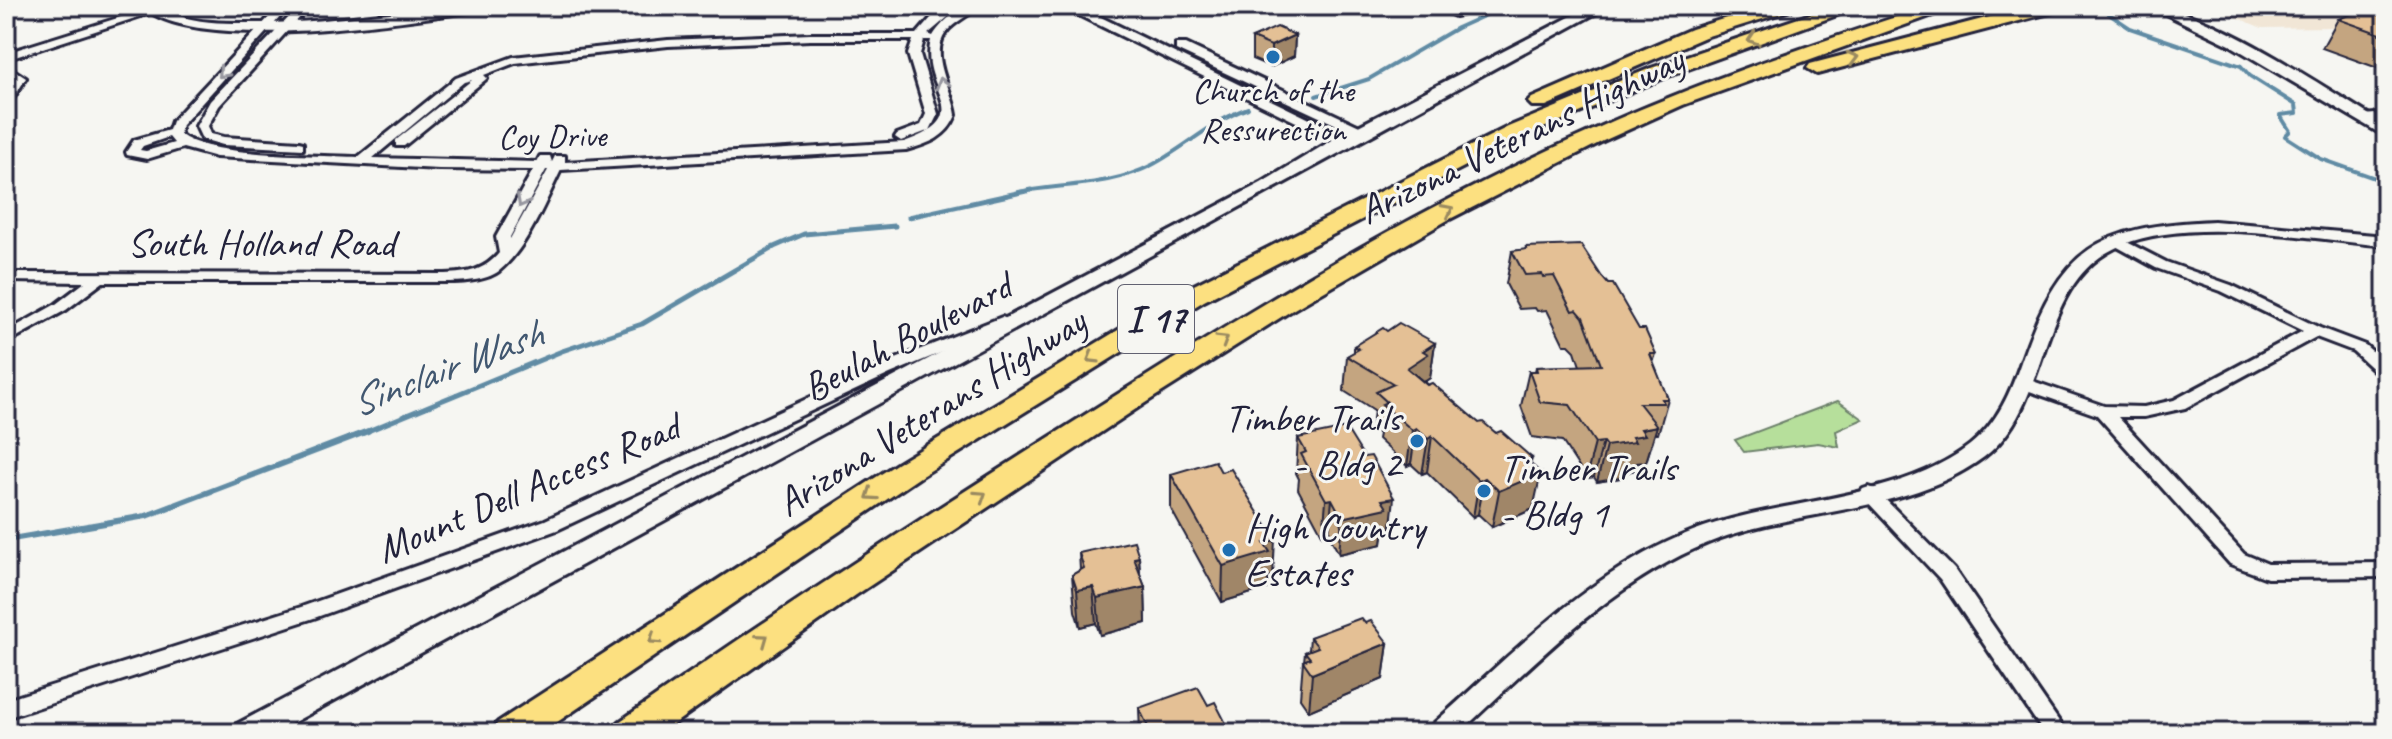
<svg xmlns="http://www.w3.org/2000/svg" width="2392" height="739" viewBox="0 0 2392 739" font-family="Caveat,sans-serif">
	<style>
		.built { fill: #f1e6d6 }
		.green { fill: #b6df9b; stroke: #6c806b; stroke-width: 2 }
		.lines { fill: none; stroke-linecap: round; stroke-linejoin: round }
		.stream-far2 { stroke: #608ba4; stroke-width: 4 }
		.stream-far1 { stroke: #608ba4; stroke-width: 5 }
		.stream { stroke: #608ba4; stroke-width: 6 }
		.minor-casing { stroke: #22223b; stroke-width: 6 }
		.tertiary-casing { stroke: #22223b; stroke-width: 6 }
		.secondary-casing { stroke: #22223b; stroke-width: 6 }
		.motorway-casing { stroke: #22223b; stroke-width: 6 }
		.minor { fill: #f6f6f2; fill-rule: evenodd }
		.tertiary { fill: #f6f6f2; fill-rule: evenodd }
		.secondary { fill: #f6f6f2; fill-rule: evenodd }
		.motorway { fill: #fce080; fill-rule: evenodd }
		.wall { fill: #c4a580; stroke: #22223b; stroke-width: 2 }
		.shaded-wall { fill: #a08668; stroke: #22223b; stroke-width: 2 }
		.building { fill: #e4c095; stroke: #22223b; stroke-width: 2 }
		.oneway { stroke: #9a8a61 }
		.oneway2 { stroke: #9797a0 }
		.poi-dot { fill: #1f6fb2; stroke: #f6f6f2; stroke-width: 3 }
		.labels { text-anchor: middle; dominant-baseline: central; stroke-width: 6; stroke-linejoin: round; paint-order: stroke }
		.far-poi-label { font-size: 34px; fill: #22223b; stroke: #f6f6f2 }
		.far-street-label { font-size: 34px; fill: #22223b; stroke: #f6f6f2 }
		.shield { fill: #f6f6f2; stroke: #626272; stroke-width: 2 }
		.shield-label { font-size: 38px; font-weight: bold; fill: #22223b }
		.street-label { font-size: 40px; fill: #22223b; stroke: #f6f6f2 }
		.poi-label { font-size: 40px; fill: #22223b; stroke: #f6f6f2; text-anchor: start }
		.water-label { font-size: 42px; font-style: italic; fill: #415770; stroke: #f6f6f2 }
	</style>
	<rect width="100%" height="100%" fill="#f6f6f2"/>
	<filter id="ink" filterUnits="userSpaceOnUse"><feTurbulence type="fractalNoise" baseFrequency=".0125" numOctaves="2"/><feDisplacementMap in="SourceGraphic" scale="16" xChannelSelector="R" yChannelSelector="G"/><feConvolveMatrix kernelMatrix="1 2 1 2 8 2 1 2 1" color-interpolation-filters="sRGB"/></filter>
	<g filter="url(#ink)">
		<!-- built -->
		<path class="built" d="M2210,6H2334L2362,13L2361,19L2334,27L2262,28Z"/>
		<!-- green -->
		<path class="green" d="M1838,401L1863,419L1836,431L1839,447L1818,443L1744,452L1735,440Z"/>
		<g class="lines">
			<!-- stream-far2 -->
			<g class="stream-far2">
				<path d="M2109,14L2130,28L2241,66L2250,76L2296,105L2297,113L2280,115L2290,131L2285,136L2321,159L2386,182"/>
				<path d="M1316,96L1369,79L1457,28L1506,6"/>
				<path d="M1019,192C1063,184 1112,186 1152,165C1186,147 1212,121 1248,108"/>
			</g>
			<!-- stream-far1 -->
			<g class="stream-far1">
				<path d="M909,217L1031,190"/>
				<path d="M363,433L562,351L642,324L774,247L804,234L895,226"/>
			</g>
			<!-- stream -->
			<path class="stream" d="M6,540L146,516L368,431"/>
			<defs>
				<g id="minor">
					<path d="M156,6H172L6,60V53Z"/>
					<path d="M949,6H961L928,34L933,36C944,19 960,6 980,6C971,14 958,20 949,29C926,53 953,89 956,115C947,138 928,144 906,150L561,170C545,202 528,247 499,271C486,281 461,282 445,282H103L66,310L6,343V332L56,304L85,282L6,281V273L445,274C468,273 484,271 499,253L496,237L533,170L439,169L216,157L183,148L147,159L127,155L126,152L134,140L169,130L172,121L272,14L281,16L182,125L180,134C204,157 321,155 358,157L456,78L513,57L668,40L810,34H917L931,18ZM810,40H913L908,54L926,114L921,125L897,134L895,137L901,141L930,130L938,114L920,54L924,40H931C918,91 982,115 904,142L565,162V156H555L552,162L550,156H540L537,162L373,158L464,82L472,80L396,140V146H404L485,80L487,78L484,75L515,63L668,46ZM169,137L174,143L146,151L140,150L143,146ZM546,170H548L510,239V237Z"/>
					<path d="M1097,6H1111L1091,16L1082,14Z"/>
					<path d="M1433,6H1448L1464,14L1455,16Z"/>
					<path d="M292,14L301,16L219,106L208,126L211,134L224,137L299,142L303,143V149L223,145L202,139L196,126L210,101Z"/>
					<path d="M6,65L26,78L10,104L6,105V91L14,79L6,73Z"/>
					<path d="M2386,113V121L2364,123L2358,119L2364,115Z"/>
					<path d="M2117,237L2166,262L2231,285L2320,328L2365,345L2386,363V377L2380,376L2353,351L2316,337L2185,408L2144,417H2118L2244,554L2268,564L2386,563V577L2267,578L2230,564L2097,415L2018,387L2016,383L2024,378L2104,406L2144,407L2174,400L2303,331L2221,291L2156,268L2112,244L2110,241Z"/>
					<path d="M1002,317L1007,319L1010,322L1007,325L890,374L557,530L314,618L6,718V700L301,607L545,520L878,366Z"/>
					<path d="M1869,487L1875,489L1954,569L2067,733H2044L1940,579L1863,497L1860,493L1863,489Z"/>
				</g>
				<g id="tertiary">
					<path d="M142,6C157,6 163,11 177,15C201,24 231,23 256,23C334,24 411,6 489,6L482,10C410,20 196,56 142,6Z"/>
					<path d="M1060,6H1078L1353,140L1351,143H1339Z"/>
					<path d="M1176,44H1186L1370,131L1368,134H1356L1176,50Z"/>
					<path d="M2214,221L2386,236V246C2311,239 2192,216 2122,245C2033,281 2055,403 1984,457C1905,516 1796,507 1708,543C1610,583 1535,663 1459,733H1428L1432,725C1512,654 1591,570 1693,531C1778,498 1897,502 1970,445C1998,423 2011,391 2022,359C2061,247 2097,226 2214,221Z"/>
				</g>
				<g id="secondary">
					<path d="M1591,6H1609L274,733H232L237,724L1261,183L1339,136Z"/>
					<path d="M2149,6C2206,6 2332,93 2386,125V137L2230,45Z"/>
				</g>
				<g id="motorway">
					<path d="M1765,6H1793L1791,10L1705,37L1546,106H1532L1528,102L1532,98L1691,29Z"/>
					<path d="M1834,6H1862L1666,77L1524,136L1204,301L920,477L541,733H492L498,722L898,463L1186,289L1508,127L1651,68Z"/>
					<path d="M1930,6H1958L1683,105L1603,141L1446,221L1294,309L1145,403L856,595L661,733H613L619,722C773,614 932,511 1091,411C1252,309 1416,208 1591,131C1701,81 1815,43 1930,6Z"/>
					<path d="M2032,6H2063L2061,10L1817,74L1807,68L1810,64Z"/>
				</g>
			</defs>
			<!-- minor casing -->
			<use href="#minor" class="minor-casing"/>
			<!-- tertiary casing -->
			<use href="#tertiary" class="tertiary-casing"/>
			<!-- secondary casing -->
			<use href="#secondary" class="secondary-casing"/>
			<!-- motorway casing -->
			<use href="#motorway" class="motorway-casing"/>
			<!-- minor -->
			<use href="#minor" class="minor"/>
			<!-- tertiary -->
			<use href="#tertiary" class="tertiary"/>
			<!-- secondary -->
			<use href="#secondary" class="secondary"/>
			<!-- motorway -->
			<use href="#motorway" class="motorway"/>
		</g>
		<!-- wall -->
		<g class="wall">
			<path d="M2386,17V71L2322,48L2338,19Z"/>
			<path d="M1295,35L1294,56L1271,67L1252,59V38Z"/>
			<path d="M1526,247L1602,277L1656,354L1653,363L1668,399L1658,434H1655L1646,462L1637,463L1635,470L1627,472L1625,477L1597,482L1594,477L1586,478L1562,441L1532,437L1521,406L1529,371H1535L1536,367L1580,366L1575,351L1569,345H1564L1547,310L1537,311L1535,308L1519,309L1506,284L1512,251L1525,250Z"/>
			<path d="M1387,331L1435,343L1430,378L1424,382L1479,423L1496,433L1532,458L1530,464L1533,509L1492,527L1478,514L1473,517L1427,472L1422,474L1411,464L1407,466L1378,439L1379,434L1372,427L1374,410L1344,391L1347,356L1354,352V346Z"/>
			<path d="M1298,438L1390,534L1383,535L1382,544L1339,554L1329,535L1323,536L1298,489L1299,479L1296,473Z"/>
			<path d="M1171,474L1273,576L1268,577V588L1222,602L1171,509Z"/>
			<path d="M1079,553L1139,557L1140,574L1145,587L1146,623L1100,635L1096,623L1080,627L1075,611L1072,575L1080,570Z"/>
			<path d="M1365,623L1388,643L1383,679L1309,711L1300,698L1303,661H1304L1305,652L1309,650L1310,637Z"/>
			<path d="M1208,705L1231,733H1140L1139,708Z"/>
		</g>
		<!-- shaded-wall -->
		<g class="shaded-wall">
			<path d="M1295,35L1294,56L1271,67V46Z"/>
			<path d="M1435,343L1430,378L1424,382L1407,368L1423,351Z"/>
			<path d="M1657,426L1646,462L1637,463L1635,470L1627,472L1625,477L1597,482L1606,446L1632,437L1641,429Z"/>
			<path d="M1416,428L1411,464L1407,466L1412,430Z"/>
			<path d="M1432,436L1427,472L1422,474L1428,439Z"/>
			<path d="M1603,442L1594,477L1586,478L1595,443Z"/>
			<path d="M1532,458L1527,479L1541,473L1533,509L1492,527L1499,491L1526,460Z"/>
			<path d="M1485,478L1478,514L1473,517L1479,481Z"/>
			<path d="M1394,498L1390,534L1383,535L1382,544L1339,554L1342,518L1382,500Z"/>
			<path d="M1332,499L1329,535L1323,536L1326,500Z"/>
			<path d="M1275,540L1273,576L1268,577V588L1222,602L1223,566L1264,543Z"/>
			<path d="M1139,557L1141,588L1145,587L1146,623L1100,635L1097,598L1134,558Z"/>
			<path d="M1093,587L1096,623L1080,627L1077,590Z"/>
			<path d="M1388,643L1383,679L1309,711L1312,674Z"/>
		</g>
		<!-- building -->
		<g class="building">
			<path d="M2362,10L2386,17V36L2338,19Z"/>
			<path d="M1277,27L1295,35L1271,46L1252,38Z"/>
			<path d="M1581,245L1602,277L1608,284H1613L1639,329H1645L1656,354H1650L1668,399H1662L1664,403H1639L1657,426L1641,429L1645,435L1632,437L1635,442L1606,446L1603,442L1595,443L1570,405L1540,402L1529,371H1537L1536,367L1601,365L1583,317L1577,310L1572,311L1554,276L1543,277L1542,274L1525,275L1512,251L1527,249L1526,247Z"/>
			<path d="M1399,323L1435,343L1423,351L1428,354L1407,368L1427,385L1432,383L1479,423L1483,422L1496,433L1501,431L1532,458L1526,460L1541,473L1499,491L1485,478L1479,481L1432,436L1428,439L1416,428L1412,430L1382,404L1387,402L1376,392L1394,384L1347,356L1359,349L1354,346L1383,328L1387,331Z"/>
			<path d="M1346,428L1364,457L1371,456L1394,498L1382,500L1387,508L1342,518L1332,499L1326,500L1301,454L1306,452L1298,438Z"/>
			<path d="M1215,461L1221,472L1231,469L1275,540L1264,543L1270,552L1223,566L1171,474Z"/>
			<path d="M1134,541L1139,557L1134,558L1145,587L1097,598L1093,587L1077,590L1072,575L1084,568L1079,553Z"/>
			<path d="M1361,618L1365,623L1371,621L1388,643L1312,674L1303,661L1310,658L1305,652L1318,647L1310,637Z"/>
			<path d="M1198,687L1208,705L1215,702L1231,733H1151L1139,708Z"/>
		</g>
		<!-- one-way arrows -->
		<defs><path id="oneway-chevron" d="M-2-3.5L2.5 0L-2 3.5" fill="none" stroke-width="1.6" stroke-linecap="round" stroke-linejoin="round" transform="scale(2)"/></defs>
		<g class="oneway">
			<use href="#oneway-chevron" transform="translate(1753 39) rotate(161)"/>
			<use href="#oneway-chevron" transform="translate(1853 58) rotate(-15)"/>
			<use href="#oneway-chevron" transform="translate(1448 210) rotate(-27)"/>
			<use href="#oneway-chevron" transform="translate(1223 340) rotate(-32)"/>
			<use href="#oneway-chevron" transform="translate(1092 358) rotate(149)"/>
			<use href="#oneway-chevron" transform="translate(871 495) rotate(146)"/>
			<use href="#oneway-chevron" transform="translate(981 496) rotate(-33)"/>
			<use href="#oneway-chevron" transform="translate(654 639) rotate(146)"/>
			<use href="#oneway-chevron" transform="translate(763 639) rotate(-36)"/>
		</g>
		<g class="oneway2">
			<use href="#oneway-chevron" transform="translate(223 73) rotate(133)"/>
			<use href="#oneway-chevron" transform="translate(942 83) rotate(-107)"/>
			<use href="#oneway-chevron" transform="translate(522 202) rotate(118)"/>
		</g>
	</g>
	<!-- markers -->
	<g class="poi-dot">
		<circle cx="1273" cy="57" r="8"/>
		<circle cx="1417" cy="441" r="8"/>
		<circle cx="1484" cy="491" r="8"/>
		<circle cx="1229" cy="550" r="8"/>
	</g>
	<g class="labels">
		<!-- far-poi labels -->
		<g class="far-poi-label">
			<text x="1273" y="90">Church of the<tspan x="1273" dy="39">Ressurection</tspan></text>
		</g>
		<!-- far-street labels -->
		<g class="far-street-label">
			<text transform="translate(552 136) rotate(-1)">Coy Drive</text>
		</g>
		<!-- shield labels -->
		<rect class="shield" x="1118" y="285" width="76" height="68" rx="6"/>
		<g class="shield-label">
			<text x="1156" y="319">I 17</text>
		</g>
		<!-- street labels -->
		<g class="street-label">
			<text transform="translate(1521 135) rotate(-26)">Arizona Veterans Highway</text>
			<text x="261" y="243">South Holland Road</text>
			<text transform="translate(907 337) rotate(-28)">Beulah Boulevard</text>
			<text transform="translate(931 412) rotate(-32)">Arizona Veterans Highway</text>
			<text transform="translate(528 488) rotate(-23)">Mount Dell Access Road</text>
		</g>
		<!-- poi labels -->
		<g class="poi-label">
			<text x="1401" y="418" text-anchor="end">Timber Trails<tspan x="1401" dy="46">- Bldg 2</tspan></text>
			<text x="1500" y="468">Timber Trails<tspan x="1500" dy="46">- Bldg 1</tspan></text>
			<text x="1245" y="527">High Country<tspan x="1245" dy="46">Estates</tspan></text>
		</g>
		<!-- water labels -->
		<g class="water-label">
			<text transform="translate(446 368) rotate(-21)">Sinclair Wash</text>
		</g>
	</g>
	<!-- margin -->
	<rect width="2392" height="739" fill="none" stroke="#f6f6f2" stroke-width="32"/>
	<rect x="16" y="16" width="2360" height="707" fill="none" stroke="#22223b" stroke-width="3" filter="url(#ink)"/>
</svg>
